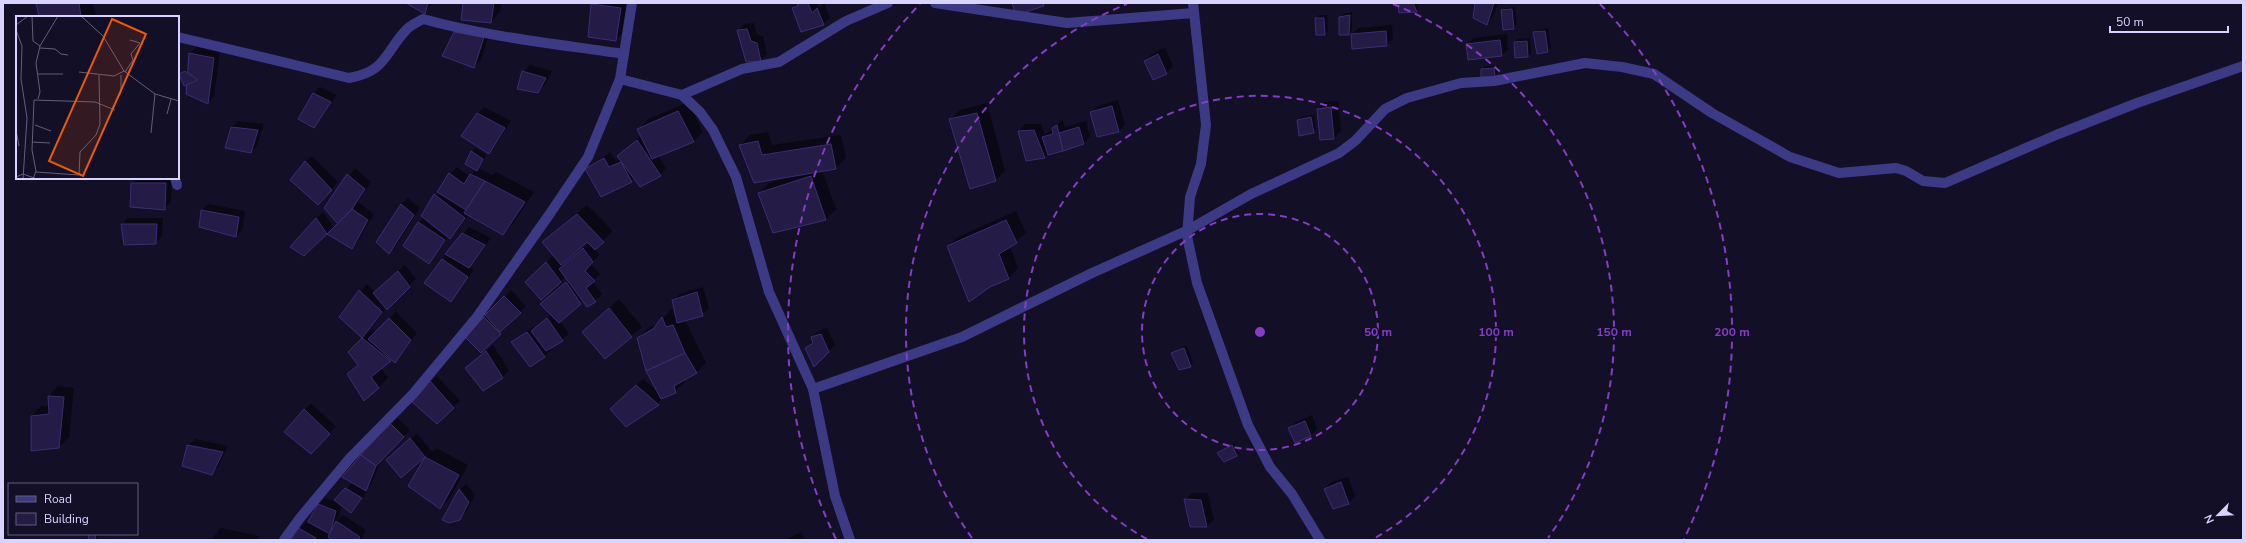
<svg xmlns="http://www.w3.org/2000/svg" width="2246" height="543" viewBox="0 0 2246 543" font-family="'Nunito Sans',sans-serif">
	<style>
		.shadow { fill: #0007; fill-rule: evenodd }
		.building { fill: #241b47; stroke: #3b2d73 }
		.lines { fill: none; stroke-linecap: round; stroke-linejoin: round }
		.minor { stroke: #3d3a85; stroke-width: 10 }
		.ring { fill: none; stroke: #843dc5; stroke-width: 2; stroke-dasharray: 7 5 }
		.inset-road { fill: none; stroke: #625e7d; stroke-width: 1 }
		.view { fill: #e8590c; fill-opacity: 0.15; stroke: #e8590c; stroke-width: 2 }
		.inset-edge { fill: none; stroke: #d9d4ff; stroke-width: 2 }
		.centre { fill: #843dc5; stroke: #130f26; stroke-width: 2 }
		.ring-label { font-size: 12px; text-anchor: middle; font-weight: bold; fill: #843dc5; stroke: #130f26; stroke-width: 3; stroke-linejoin: round; paint-order: stroke }
	</style>
	<rect width="100%" height="100%" fill="#130f26"/>
	<!-- shadow -->
	<g class="shadow">
		<path d="M37,3H93L96,17H40Z"/>
		<path d="M408,3H432L425,12Z"/>
		<path d="M464,3H502L500,12L491,22Z"/>
		<path d="M593,3H627L622,33L616,40L591,5Z"/>
		<path d="M798,3H817L819,8L824,3L830,18L823,24L793,8Z"/>
		<path d="M1399,3H1417L1419,8L1416,11Z"/>
		<path d="M1476,3H1498L1493,17L1487,24Z"/>
		<path d="M1515,7L1517,25L1514,28L1502,11L1505,8Z"/>
		<path d="M1352,12V31L1349,34L1340,17L1343,14Z"/>
		<path d="M1319,15H1327L1328,31L1325,34L1316,18Z"/>
		<path d="M754,23L757,35L763,36L767,54L760,60L738,31L744,24Z"/>
		<path d="M1392,25L1393,39L1387,45L1352,34L1359,28Z"/>
		<path d="M462,26L490,31L481,60L474,67L455,33Z"/>
		<path d="M1548,28L1551,48L1548,51L1538,53L1535,33L1538,30Z"/>
		<path d="M1507,34L1508,49L1502,55L1467,44L1473,38Z"/>
		<path d="M1530,38L1531,53L1528,56L1516,57L1515,42L1518,39Z"/>
		<path d="M197,47L220,52L214,96L208,102L180,74L189,68L190,53Z"/>
		<path d="M1165,48L1173,66L1167,73L1154,79L1145,61L1152,54Z"/>
		<path d="M530,65L552,71L545,85L538,92L518,88L523,71Z"/>
		<path d="M1485,66H1497L1498,72L1494,76L1482,69Z"/>
		<path d="M320,87L337,95L314,126L300,118L314,93Z"/>
		<path d="M1118,100L1125,124L1119,131L1091,112L1098,106Z"/>
		<path d="M1338,101L1341,131L1334,138L1321,139L1318,109L1325,102Z"/>
		<path d="M688,102L703,132L693,142L658,156L666,168L660,175L635,178L601,196L587,169L610,152L616,161L621,159L618,156L642,135L639,129L648,119Z"/>
		<path d="M987,103L1005,171L996,180L950,120L960,110Z"/>
		<path d="M484,107L511,121L495,146L489,152L477,114Z"/>
		<path d="M1314,115L1316,129L1313,133L1298,120L1301,117Z"/>
		<path d="M1063,120L1065,127L1086,121L1090,137L1084,143L1048,154L1044,157L1019,131L1025,124H1041L1045,135Z"/>
		<path d="M238,121L264,124L257,146L250,152L232,127Z"/>
		<path d="M768,132L772,145L841,135L846,158L836,168L822,170L836,209L826,219L774,232L759,193L769,183L788,177L740,145L750,135Z"/>
		<path d="M475,148L486,155L478,168L492,175L496,172L534,192L513,224L503,234L469,214L457,231L450,238L449,236L428,263L405,246L450,174L457,167L470,177L476,169L467,163Z"/>
		<path d="M312,156L338,182L325,197L305,162Z"/>
		<path d="M355,168L371,182L358,202L374,214L358,241L352,248L327,233L304,255L316,219L323,212L334,228L339,224L325,208Z"/>
		<path d="M138,178H172L171,202L164,209L132,184Z"/>
		<path d="M408,198L420,208L396,246L389,253L377,242L401,204Z"/>
		<path d="M209,204L245,211L242,230L236,236L202,210Z"/>
		<path d="M587,205L613,231L595,249L599,255L591,264L600,274L592,281L602,294L595,301L583,300L560,321L569,334L549,348L551,350L544,356L512,342L534,326L535,328L552,314L541,304L568,280L565,277L560,282L532,275L554,255L543,242ZM587,241L589,243L561,267L560,265Z"/>
		<path d="M1016,211L1026,233L1010,246L1018,268L1009,278L948,246L958,237Z"/>
		<path d="M128,218H163L162,236L156,243L122,224Z"/>
		<path d="M469,227L491,238L469,266L474,270L451,301L442,259Z"/>
		<path d="M405,265L416,279L386,308L366,334L373,329L376,332L396,312L417,333L395,362L392,359L381,368L388,378L378,388L348,374L358,364L349,352L363,338L340,317L367,284L375,292Z"/>
		<path d="M703,287L709,308L702,315L685,320L706,363L696,373L685,379V382L675,392L663,397L658,404L617,403L643,379L658,392L638,338L648,328L659,323L672,308L676,317L673,301L680,294Z"/>
		<path d="M511,290L526,306L481,351L467,337Z"/>
		<path d="M619,299L642,327L605,358L583,332Z"/>
		<path d="M827,328L835,345L814,365L806,348L813,341L812,337L818,331Z"/>
		<path d="M493,345L509,371L502,377L466,368Z"/>
		<path d="M1187,345L1193,363L1190,366L1172,353Z"/>
		<path d="M437,376L460,401L453,407L431,382Z"/>
		<path d="M58,386L74,388L69,437L59,447L32,416L41,406H50L49,396Z"/>
		<path d="M311,403L336,427L311,452L285,432Z"/>
		<path d="M1312,415L1317,429L1311,435L1295,442L1289,429L1296,422Z"/>
		<path d="M397,418L410,430L382,458L372,483L365,490L367,491L358,505L351,511L342,505L337,521L343,515L366,530L361,540H291L306,522L309,524L319,504L325,498L335,501L353,482L391,424Z"/>
		<path d="M417,433L432,452L436,448L468,465L450,498L440,508L409,485L428,454L401,477L394,454Z"/>
		<path d="M195,439L228,446L218,467L211,474L188,446Z"/>
		<path d="M1235,443L1239,452L1236,455L1218,453Z"/>
		<path d="M1348,477L1355,496L1349,503L1334,508L1325,489L1331,482Z"/>
		<path d="M466,484L475,495L466,512L459,519V490Z"/>
		<path d="M1192,493H1208L1214,520L1207,526H1191L1185,500Z"/>
		<path d="M221,528L259,536L257,540H211Z"/>
		<path d="M801,532L805,540H785Z"/>
		<path d="M90,534H98L97,538L95,540H89Z"/>
	</g>
	<!-- building -->
	<g class="building">
		<path d="M36,3H79L81,17H39Z"/>
		<path d="M406,3H428L425,14Z"/>
		<path d="M463,3H494L491,23L461,20Z"/>
		<path d="M797,3H808L812,13L817,8L824,25L801,32L792,8L798,6Z"/>
		<path d="M1012,3H1043L1044,6L1016,15Z"/>
		<path d="M1398,3H1413L1417,12L1399,13Z"/>
		<path d="M1475,3H1494L1487,25L1473,18Z"/>
		<path d="M591,4L621,8L616,41L588,37Z"/>
		<path d="M1512,9L1514,29L1503,30L1501,10Z"/>
		<path d="M1350,15L1349,35H1339V17Z"/>
		<path d="M1315,18H1324L1325,35H1316Z"/>
		<path d="M747,29L751,41L757,43L761,61L746,62L737,30Z"/>
		<path d="M1386,31L1387,46L1352,49L1351,34Z"/>
		<path d="M1545,31L1548,52L1537,54L1533,32Z"/>
		<path d="M454,32L484,37L474,68L442,56Z"/>
		<path d="M1500,40L1502,56L1468,60L1466,44Z"/>
		<path d="M1527,41L1528,57L1515,58L1514,42Z"/>
		<path d="M189,53L214,58L208,104L186,94Z"/>
		<path d="M1158,54L1167,74L1153,80L1144,61Z"/>
		<path d="M1494,68L1495,77H1481V69Z"/>
		<path d="M185,71L198,80L184,86L179,74Z"/>
		<path d="M522,71L546,78L538,93L517,89Z"/>
		<path d="M313,93L331,102L314,128L298,119Z"/>
		<path d="M1112,106L1119,132L1097,137L1090,112Z"/>
		<path d="M1331,107L1334,139L1320,140L1317,109Z"/>
		<path d="M678,111L694,142L652,159L637,129Z"/>
		<path d="M477,113L505,128L489,154L461,136Z"/>
		<path d="M977,113L996,181L970,189L949,119Z"/>
		<path d="M1311,117L1314,133L1299,136L1297,120Z"/>
		<path d="M1057,125L1063,151L1048,155L1042,137L1053,134L1052,128Z"/>
		<path d="M231,127L258,130L251,153L225,148Z"/>
		<path d="M1079,127L1084,144L1063,151L1059,133Z"/>
		<path d="M1034,130L1045,158L1026,161L1018,131Z"/>
		<path d="M637,140L661,176L640,187L617,156Z"/>
		<path d="M758,141L762,155L831,144L836,169L754,183L739,145Z"/>
		<path d="M471,151L483,159L477,171L465,164Z"/>
		<path d="M604,158L609,167L621,162L632,182L601,197L585,169Z"/>
		<path d="M305,161L332,190L318,205L290,180Z"/>
		<path d="M449,173L464,184L470,174L485,181L466,210L437,192Z"/>
		<path d="M347,174L365,189L352,209L338,224L324,208Z"/>
		<path d="M811,176L826,220L773,233L758,193Z"/>
		<path d="M485,181L525,202L503,235L464,213Z"/>
		<path d="M131,183H166L165,210L130,207Z"/>
		<path d="M434,194L465,218L450,239L421,216Z"/>
		<path d="M401,204L414,215L389,254L376,242Z"/>
		<path d="M352,209L368,220L352,249L327,234Z"/>
		<path d="M201,210L239,217L236,237L199,227Z"/>
		<path d="M577,214L604,242L595,250L587,242L561,265L542,242Z"/>
		<path d="M316,218L327,234L304,256L290,247Z"/>
		<path d="M1006,220L1017,243L999,254L1009,279L990,287L969,302L947,246Z"/>
		<path d="M418,222L445,240L429,264L403,246Z"/>
		<path d="M121,224H157L156,244L124,245Z"/>
		<path d="M462,233L485,245L469,268L445,254Z"/>
		<path d="M583,248L593,262L585,271L595,281L586,288L596,302L587,307L559,269Z"/>
		<path d="M442,259L468,277L451,302L424,283Z"/>
		<path d="M546,262L561,282L541,300L525,282Z"/>
		<path d="M398,271L410,287L387,310L373,293Z"/>
		<path d="M566,282L581,304L559,323L540,304Z"/>
		<path d="M359,290L382,312L362,338L339,317Z"/>
		<path d="M697,292L703,316L677,323L672,300Z"/>
		<path d="M504,296L521,313L500,332L485,315Z"/>
		<path d="M609,308L632,337L605,359L582,332Z"/>
		<path d="M484,317L501,334L481,353L465,337Z"/>
		<path d="M662,317L666,327L673,325L685,353L646,371L637,338L653,329Z"/>
		<path d="M389,318L411,340L395,363L368,339Z"/>
		<path d="M547,318L563,341L546,351L531,331Z"/>
		<path d="M527,332L545,357L530,367L511,342Z"/>
		<path d="M821,334L829,352L814,367L805,348L813,343L811,337Z"/>
		<path d="M362,338L391,361L371,377L379,388L364,401L347,374L358,365L348,352Z"/>
		<path d="M1184,348L1191,367L1179,370L1171,353Z"/>
		<path d="M486,351L503,378L483,391L465,368Z"/>
		<path d="M685,353L697,373L674,386L676,393L661,399L646,371Z"/>
		<path d="M430,381L454,408L437,424L412,402Z"/>
		<path d="M636,385L659,405L626,427L610,409Z"/>
		<path d="M48,396L64,397L59,448L31,451V416L49,414Z"/>
		<path d="M304,409L330,434L311,454L284,432Z"/>
		<path d="M1305,421L1311,436L1295,443L1288,428Z"/>
		<path d="M390,423L404,437L376,466L361,455Z"/>
		<path d="M410,438L425,457L401,478L386,460Z"/>
		<path d="M187,445L223,452L212,475L182,466Z"/>
		<path d="M1232,445L1237,456L1224,462L1217,453Z"/>
		<path d="M361,455L376,466L366,491L342,477Z"/>
		<path d="M425,457L459,475L440,509L408,486Z"/>
		<path d="M1341,482L1349,504L1333,509L1324,489Z"/>
		<path d="M345,488L362,498L351,513L334,500Z"/>
		<path d="M459,489L469,502L460,520L449,523L442,520Z"/>
		<path d="M1184,499L1201,500L1207,527H1190Z"/>
		<path d="M318,504L336,511L330,534L308,522Z"/>
		<path d="M336,521L360,537L358,540H332L328,537Z"/>
		<path d="M298,528L316,538L314,540H290Z"/>
		<path d="M89,534H96L95,540H88Z"/>
	</g>
	<g class="lines">
		<!-- minor -->
		<g class="minor">
			<path d="M935,3L1067,23L1194,13"/>
			<path d="M1193,3L1206,125L1201,164L1190,197L1187,236L1197,283L1248,425L1270,467L1292,494L1320,540"/>
			<path d="M178,37L349,78C386,72 385,52 407,29C411,25 418,22 423,19C488,37 557,44 624,54"/>
			<path d="M620,79L682,95L700,112L713,130L736,177L769,292L813,389L835,496L850,540"/>
			<path d="M682,95L742,69L779,62L846,21L888,3"/>
			<path d="M175,178L177,185"/>
			<path d="M813,389L962,337L1092,273L1188,230L1251,194L1339,153L1355,141L1385,109L1407,98L1461,83L1494,81L1585,63L1622,67L1654,74L1712,113L1790,157L1839,173L1896,168L1906,171L1923,181L1945,183L2056,135L2137,103L2243,66"/>
			<path d="M284,540L300,518L350,458L413,394L477,317L549,215L588,157L620,79L632,3"/>
		</g>
	</g>
	<!-- distance rings -->
	<g class="ring">
		<circle cx="1260" cy="332" r="118"/>
		<path d="M1147 539A236 236 0 1 1 1373 539"/>
		<path d="M972 538A354 354 0 0 1 1127 4M1393 4A354 354 0 0 1 1548 538"/>
		<path d="M836 539A472 472 0 0 1 920 4M1600 4A472 472 0 0 1 1684 539"/>
	</g>
	<!-- overview -->
	<g transform="translate(16 16)">
		<rect width="163" height="163" fill="#130f26"/>
		<path class="inset-road" d="M16,0L17,25L24,30L20,47L24,76L22,83M65,0L87,20L108,55L139,78L163,85M0,9L12,0M0,14L6,30L5,63L11,102L7,163M24,30L42,0M24,32L39,33L45,38L52,39M63,56L98,60L108,55M109,56L117,44L115,38L124,27L114,24M22,58H47M96,93L105,76V59M151,98L155,83M19,109L35,115M0,114L3,130M135,117L139,78M16,126L34,127M20,156L63,159L64,136L80,119L84,108L83,59M0,161L7,158L21,163M17,163L20,155L16,134L18,84L79,86L99,94"/>
		<path class="view" d="M96,3L130,18L67,160L33,145Z"/>
		<rect width="163" height="163" class="inset-edge"/>
	</g>
	<circle cx="1260" cy="332" r="6" class="centre"/>
	<g class="ring-label">
		<text x="1378" y="336">50 m</text>
		<text x="1496" y="336">100 m</text>
		<text x="1614" y="336">150 m</text>
		<text x="1732" y="336">200 m</text>
	</g>
	<!-- border -->
	<rect width="2246" height="543" fill="none" stroke="#d9d4ff" stroke-width="8"/>
	<!-- legend -->
	<rect x="8" y="483" width="130" height="52" fill="#130f26" stroke="#625e7d"/>
	<rect x="16" y="496" width="20" height="6" fill="#3d3a85" stroke="#625e7d"/>
	<text x="44" y="503" font-size="12" fill="#d9d4ff">Road</text>
	<rect x="16" y="513" width="20" height="12" fill="#241b47" stroke="#625e7d"/>
	<text x="44" y="523" font-size="12" fill="#d9d4ff">Building</text>
	<!-- north arrow -->
	<g transform="translate(2218 515) rotate(246)" stroke="#130f26" stroke-width="3" paint-order="stroke">
	<path d="M0-3L7 15L0 10L-7 15Z" fill="#d9d4ff"/>
	<text y="-6" font-size="11" font-weight="bold" text-anchor="middle" fill="#d9d4ff">N</text>
	</g>
	<!-- scale -->
	<path d="M2110 26v6h118v-6" fill="none" stroke="#d9d4ff" stroke-width="2"/>
	<text x="2116" y="26" font-size="12" fill="#d9d4ff" stroke="#130f26" stroke-width="3" paint-order="stroke">50 m</text>
</svg>
